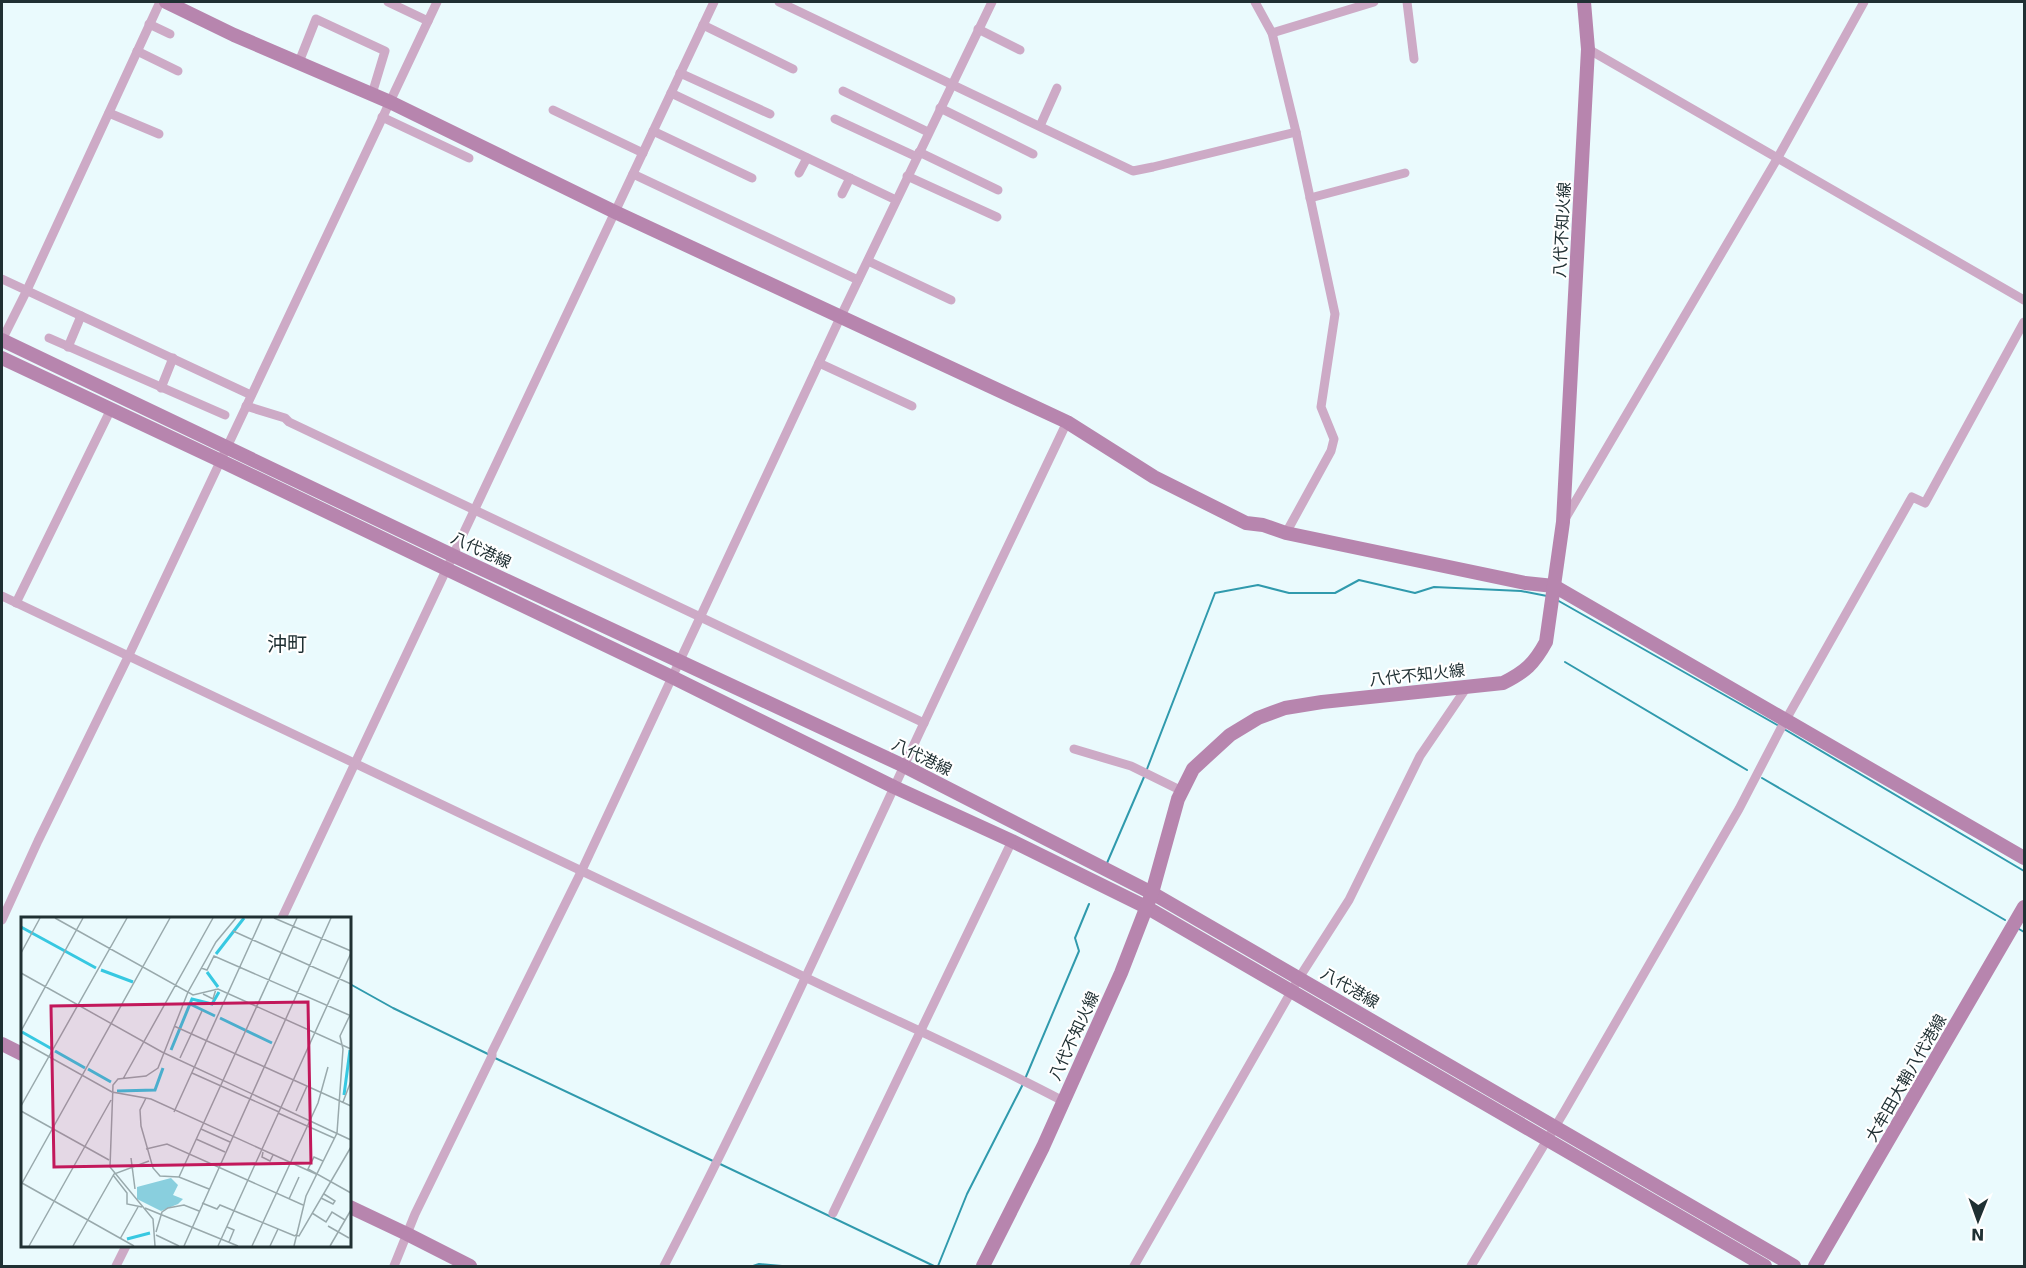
<svg xmlns="http://www.w3.org/2000/svg" width="2026" height="1268" viewBox="0 0 2026 1268" font-family="'DejaVu Sans','Noto Sans JP',sans-serif">
	<style>
		.lines { fill: none; stroke-linecap: round; stroke-linejoin: round }
		.stream { stroke: #309aad; stroke-width: 2 }
		.street { stroke: #cdaac6; stroke-width: 9 }
		.secondary { stroke: #b785ae; stroke-width: 14 }
		.labels { text-anchor: middle; dominant-baseline: central; stroke-width: 4.5; stroke-linejoin: round; paint-order: stroke }
		.street-label { font-size: 16px; fill: #203033; stroke: #fff }
		.quarter-label { font-size: 20px; fill: #203033; stroke: #fff }
		.inset-river { fill: none; stroke: #37c8e1; stroke-width: 3 }
		.inset-road { fill: none; stroke: #99a9ac; stroke-width: 1.5 }
		.view { fill: #c2185b; fill-opacity: 0.15; stroke: #c2185b; stroke-width: 3 }
		.inset-edge { fill: none; stroke: #203033; stroke-width: 3 }
	</style>
	<rect width="100%" height="100%" fill="#eafafd"/>
	<g class="lines">
		<!-- stream -->
		<g class="stream">
			<path d="M1557,600L1779,726"/>
			<path d="M1565,662L1747,770"/>
			<path d="M1784,729L2024,871"/>
			<path d="M1147,769L1215,593L1258,585L1289,593H1335L1359,580L1415,593L1434,587L1521,591L1547,596"/>
			<path d="M1762,778L2005,920"/>
			<path d="M1107,863L1144,777"/>
			<path d="M2019,929L2024,932"/>
			<path d="M350,984L393,1008L490,1055"/>
			<path d="M495,1058L713,1161"/>
			<path d="M1025,1079L1079,951L1075,938L1089,904"/>
			<path d="M718,1163L934,1266"/>
			<path d="M753,1266L759,1264L782,1266"/>
			<path d="M938,1266L967,1194L1023,1084"/>
		</g>
		<!-- street -->
		<g class="street">
			<path d="M388,2L428,21"/>
			<path d="M779,2L1133,171L1153,167L1296,132"/>
			<path d="M1255,2L1272,33L1296,132L1335,314L1321,407L1334,439L1331,451L1286,533"/>
			<path d="M1407,2L1414,59"/>
			<path d="M149,24L170,34"/>
			<path d="M703,25L793,69"/>
			<path d="M978,29L1020,50"/>
			<path d="M1272,33L1374,2"/>
			<path d="M1588,49L2024,300"/>
			<path d="M137,51L178,71"/>
			<path d="M299,62L316,19L385,51L372,94"/>
			<path d="M680,73L770,114"/>
			<path d="M843,91L928,132"/>
			<path d="M671,93L896,200"/>
			<path d="M940,108L1033,154"/>
			<path d="M553,110L643,153"/>
			<path d="M109,113L159,134"/>
			<path d="M382,117L469,158"/>
			<path d="M835,119L917,157"/>
			<path d="M1040,126L1057,88"/>
			<path d="M653,131L752,178"/>
			<path d="M919,152L998,190"/>
			<path d="M799,173L807,158"/>
			<path d="M633,174L858,280"/>
			<path d="M907,176L997,217"/>
			<path d="M842,194L850,178"/>
			<path d="M1310,198L1405,173"/>
			<path d="M868,261L951,300"/>
			<path d="M2,279L251,395"/>
			<path d="M49,338L225,415"/>
			<path d="M2,340L27,290L160,2"/>
			<path d="M68,347L81,316"/>
			<path d="M819,363L912,406"/>
			<path d="M161,388L173,358"/>
			<path d="M246,406L285,418L289,422L924,723"/>
			<path d="M1565,519L1777,159L1864,2"/>
			<path d="M2,596C263,721 525,842 786,968C878,1013 972,1053 1063,1101"/>
			<path d="M16,603L111,409"/>
			<path d="M1074,749L1131,766L1182,791"/>
			<path d="M282,918L714,2"/>
			<path d="M2,920L38,841L128,657L437,2"/>
			<path d="M833,1213L1012,841"/>
			<path d="M116,1266L126,1246"/>
			<path d="M394,1266L415,1214L492,1056V1052L582,870L840,318L992,2"/>
			<path d="M664,1266C749,1102 826,934 904,766C957,651 1013,536 1067,422"/>
			<path d="M1134,1266L1299,978L1349,900L1420,756L1467,687"/>
			<path d="M1471,1266L1564,1112L1739,809L1780,730L1912,497L1925,503L2024,322"/>
		</g>
		<!-- secondary -->
		<g class="secondary">
			<path d="M166,2L234,35L390,102L615,212L1067,422L1154,477L1246,523L1263,525L1286,533L1525,583L1554,586L2024,858"/>
			<path d="M2,340L454,556L904,766L1152,893L1794,1266"/>
			<path d="M2,358L221,461L672,677L894,787L1012,841L1146,907L1765,1266"/>
			<path d="M2,1044L22,1054"/>
			<path d="M350,1207L407,1234L470,1266"/>
			<path d="M983,1266L1043,1147L1121,973L1152,893L1178,799L1193,769L1230,735L1258,718L1285,708L1322,702L1503,683C1525,672 1534,664 1546,642L1563,522L1588,49L1584,2"/>
			<path d="M1815,1266L2024,907"/>
		</g>
	</g>
	<g class="labels">
		<!-- street labels -->
		<g class="street-label">
			<text transform="translate(1562 230) rotate(-87)">八代不知火線</text>
			<text transform="translate(481 550) rotate(25)">八代港線</text>
			<text transform="translate(1417 675) rotate(-6)">八代不知火線</text>
			<text transform="translate(922 757) rotate(26)">八代港線</text>
			<text transform="translate(1350 988) rotate(30)">八代港線</text>
			<text transform="translate(1074 1036) rotate(-65)">八代不知火線</text>
			<text transform="translate(1906 1078) rotate(-60)">大牟田大鞘八代港線</text>
		</g>
		<!-- quarter labels -->
		<g class="quarter-label">
			<text x="287" y="644">沖町</text>
		</g>
	</g>
	<!-- overview -->
	<g transform="translate(21 917)">
		<rect width="330" height="330" fill="#eafafd"/>
		<path d="M150,261L157,268L152,278L162,282L157,287L140,294L116,282V270Z" fill="#89cfde"/>
		<path class="inset-river" d="M0,10L75,51M195,37L223,1M80,53L112,65M186,55L197,70M169,87L194,99M199,101L251,126M1,115L31,132M150,133L171,82L191,87L198,75M34,134L64,151M67,152L90,165M96,174L134,173L142,151M323,178L329,133M106,322L129,316"/>
		<path class="inset-road" d="M34,1L172,78L197,72L330,132M253,1L330,34M212,14L330,67M0,36L19,1M180,51L186,53L193,39L328,98M0,56L141,135L330,223M182,77L192,82L195,72M153,109L330,189M0,114L62,1M0,124L91,175L130,182L295,257M159,141L181,94M171,156L258,195M102,162L192,1M125,181L119,193L120,209L132,251L139,259L158,260L188,272M322,185L330,164M0,189L106,1M0,194L88,243M275,194L286,169M153,195L241,1M257,196L313,221M180,212L209,225M175,222L204,235M125,232L146,227L282,288M242,235L241,240L249,244L252,238M110,241L114,272M302,244L293,240L287,252L330,276M92,258L106,276V287L121,290M158,260L276,1M1,266L113,329M0,268L149,1M300,281L312,287L314,284L303,277M268,282L278,260M181,286L196,292L199,288L274,319M124,291L217,329M291,296L305,305L311,295L324,303M307,309L328,321M206,310L213,313L208,325M135,315L141,295L147,291L163,288L178,294M135,318L158,329M274,318L278,319L330,230M99,322L117,290M8,329L90,183M52,329L93,257L128,244M134,329L132,302L89,250L92,168L97,162L125,159L137,151L167,75L195,25L215,1M163,329L310,1M197,329L330,36M231,329L297,186L307,150M249,329L257,312M273,329L285,279L316,216L322,132L319,119L330,96M309,329L330,293"/>
		<path class="view" d="M287,85L290,246L33,250L30,89Z"/>
		<rect width="330" height="330" class="inset-edge"/>
	</g>
	<!-- border -->
	<rect width="2026" height="1268" fill="none" stroke="#203033" stroke-width="6"/>
	<!-- north arrow -->
	<g transform="translate(1978 1220) rotate(181)" stroke="#ffffff" stroke-width="4.5" paint-order="stroke">
	<path d="M0-4.5L10 22L0 15L-10 22Z" fill="#203033"/>
	<text y="-9" font-size="16" font-weight="bold" text-anchor="middle" fill="#203033">N</text>
	</g>
</svg>
